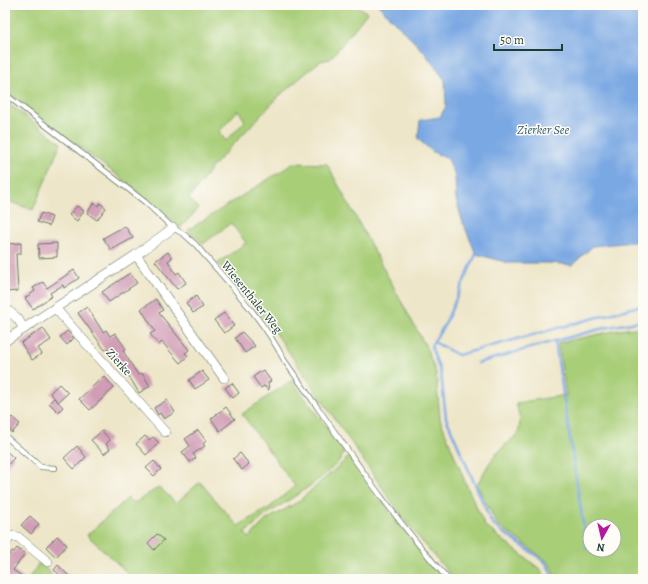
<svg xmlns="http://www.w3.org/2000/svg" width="648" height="584" viewBox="0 0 648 584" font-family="Alegreya,serif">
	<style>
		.green { fill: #a9ce78; stroke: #648656; fill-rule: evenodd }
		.water { fill: #7aa8e3; stroke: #4c728c }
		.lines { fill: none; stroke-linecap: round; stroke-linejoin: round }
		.stream { stroke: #7aa8e3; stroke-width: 2.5 }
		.building { fill: #d19db6 }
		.lane-casing { stroke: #677868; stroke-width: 6 }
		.street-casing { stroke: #677868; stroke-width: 10 }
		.lane { stroke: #fff; stroke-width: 4.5 }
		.street { stroke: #fff; stroke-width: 9 }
		.labels { text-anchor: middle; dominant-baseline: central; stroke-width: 3; stroke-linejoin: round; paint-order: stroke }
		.street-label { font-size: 12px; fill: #1f3d34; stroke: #fdfcf7 }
		.water-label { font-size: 13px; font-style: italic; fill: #3a5d69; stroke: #fdfcf7 }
	</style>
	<rect width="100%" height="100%" fill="#fdfcf7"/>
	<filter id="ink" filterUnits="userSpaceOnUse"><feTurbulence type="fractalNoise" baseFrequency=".025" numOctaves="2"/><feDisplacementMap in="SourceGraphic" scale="8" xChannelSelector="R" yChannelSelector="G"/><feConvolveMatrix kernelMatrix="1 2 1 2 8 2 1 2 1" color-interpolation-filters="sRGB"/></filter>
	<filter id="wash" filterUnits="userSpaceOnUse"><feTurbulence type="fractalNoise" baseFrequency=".012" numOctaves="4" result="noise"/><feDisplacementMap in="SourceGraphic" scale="16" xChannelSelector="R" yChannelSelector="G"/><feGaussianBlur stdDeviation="0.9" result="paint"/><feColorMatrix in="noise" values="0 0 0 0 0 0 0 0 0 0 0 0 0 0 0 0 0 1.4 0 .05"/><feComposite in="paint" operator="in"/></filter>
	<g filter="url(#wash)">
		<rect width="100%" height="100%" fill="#eee6c9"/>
		<!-- green -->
		<g class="green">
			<path d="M5,5H357L367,13L330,59L320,61L279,96L212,167L189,199L199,208L180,228L125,181L5,91ZM238,110L245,121L226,141L219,132Z"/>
			<path d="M5,101L61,143L33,210L5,200Z"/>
			<path d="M294,163L327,164L426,347L436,373L440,419L465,482L485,526L541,570L546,579H454L408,525L275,332L218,263L246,243L231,223L203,244L188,230Z"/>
			<path d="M643,327V579H557L548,562L497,524L477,485C482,476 487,466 493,458C512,434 527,440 516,403L566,395L558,343L618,330ZM590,526H614V550H590Z"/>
			<path d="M292,380L344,451C342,469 282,504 266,515C259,520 252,530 244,532L249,538L266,520L298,502L351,455L391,514L445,579H134L87,535L128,498L132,502H136L159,487L176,503L200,482L238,526L270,507L295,486L242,414Z"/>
			<path d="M40,562L55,579H28Z"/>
		</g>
		<!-- water -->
		<path class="water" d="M378,5H643V241L593,246L572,265L549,263H509L476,254L462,220L456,199L455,176L448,159L433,152L418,139L420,120L440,117L446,106L445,80L424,52Z"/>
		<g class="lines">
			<!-- stream -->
			<g class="stream">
				<path d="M476,254L445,324L431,346L441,374L446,418L491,521L496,527L541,559L546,563L554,579"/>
				<path d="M434,342L458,355L643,305"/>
				<path d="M478,363L555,341"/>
				<path d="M587,549L555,341L608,327L643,321"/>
			</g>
		</g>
		<g id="blocks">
			<!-- building -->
			<g class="building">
				<path d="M94,203L98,206L100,203L106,208L97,220L87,213Z"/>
				<path d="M77,206L84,211L77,221L69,215Z"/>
				<path d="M41,213L52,217L49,226L37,222Z"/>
				<path d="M125,226L133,238L111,250L103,238Z"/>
				<path d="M21,243V254H16L18,291L6,292L5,244Z"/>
				<path d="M57,243V257L39,258L38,244Z"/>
				<path d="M168,252L172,258L168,261L176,274L179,272L186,283L177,289L155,261Z"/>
				<path d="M74,270L79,278L64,288L63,285L50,293L52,296L33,309L25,298L35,291L33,288L43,282L47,288Z"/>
				<path d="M130,273L137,283L109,302L102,292Z"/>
				<path d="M196,296L203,307L193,313L186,303Z"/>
				<path d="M156,299L163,310L159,313L189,350L185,353L188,356L180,363L162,342L159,345L150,334L155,331L141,309Z"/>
				<path d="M87,307L103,332L106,330L110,336L115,333L126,349L123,351L138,375L142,373L150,386L139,393L126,371L123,372L108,348L105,350L78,313Z"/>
				<path d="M224,313L234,326L224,333L214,320Z"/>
				<path d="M43,328L51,340L38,348L42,354L32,360L21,343Z"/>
				<path d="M67,331L74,338L67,345L60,337Z"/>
				<path d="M242,332L255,346L245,353L235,338Z"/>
				<path d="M263,370L271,381L268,383L269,390L264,386L261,388L253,377Z"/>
				<path d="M202,371L209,380L195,389L189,380Z"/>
				<path d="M104,376L114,388L90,410L79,399Z"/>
				<path d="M232,383L239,393L233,398L225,388Z"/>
				<path d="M59,384L68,393L58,402L50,393Z"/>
				<path d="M54,398L63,407L58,412L49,403Z"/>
				<path d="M167,400L175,412L164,419L160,413L158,415L154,408Z"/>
				<path d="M226,407L235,419L220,431L211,419Z"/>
				<path d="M12,417L20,424L12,433L5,425Z"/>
				<path d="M198,430L206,441L203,444L205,446L193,454L196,458L190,462L182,452L190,446L185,439Z"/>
				<path d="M102,431L110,440L106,444L110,449L104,454L91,440Z"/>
				<path d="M145,436L149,440L153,437L159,443L146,455L136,444Z"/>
				<path d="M77,446L86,457L74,469L64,458Z"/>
				<path d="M5,450L14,458L5,468Z"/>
				<path d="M240,453L249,464L242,470L233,459Z"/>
				<path d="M154,461L161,469L154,476L146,468Z"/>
				<path d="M30,516L39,524L31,534L21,525Z"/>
				<path d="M157,534L164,540L154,550L148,543Z"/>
				<path d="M57,536L67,545L56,557L46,547Z"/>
				<path d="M17,548L25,554L13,570L26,579H5V560L12,551L14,552Z"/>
				<path d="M58,565L68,575L65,579L54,570Z"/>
			</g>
		</g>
	</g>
	<g filter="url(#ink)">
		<use href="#blocks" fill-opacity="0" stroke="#677868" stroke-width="1"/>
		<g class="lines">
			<defs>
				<g id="lane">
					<path d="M5,94L145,202L173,228L185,235L196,245C227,282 262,317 284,360C337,434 387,511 448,579"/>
					<path d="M5,436L41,467L55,468"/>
				</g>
				<g id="street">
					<path d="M136,255L224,378"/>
					<path d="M5,308L18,319L24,329"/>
					<path d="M55,308L165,432"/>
					<path d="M5,341L136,255L173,228"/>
					<path d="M5,543L11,536L18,537L48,562"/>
				</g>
			</defs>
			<!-- lane casing -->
			<use href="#lane" class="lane-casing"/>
			<!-- street casing -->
			<use href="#street" class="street-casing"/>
			<!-- lane -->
			<use href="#lane" class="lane"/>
			<!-- street -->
			<use href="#street" class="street"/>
		</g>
	</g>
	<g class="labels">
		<!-- street labels -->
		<g class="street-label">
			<text transform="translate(252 297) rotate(51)">Wiesenthaler Weg</text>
			<text transform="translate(119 362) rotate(48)">Zierke</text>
		</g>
		<!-- water labels -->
		<g class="water-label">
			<text x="543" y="129">Zierker See</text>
		</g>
	</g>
	<!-- margin -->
	<rect width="648" height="584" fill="none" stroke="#fdfcf7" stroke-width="20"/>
	<!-- north arrow -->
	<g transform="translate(602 538) rotate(188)"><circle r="19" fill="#fdfcf7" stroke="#a4b0a9"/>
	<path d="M0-3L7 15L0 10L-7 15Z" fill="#b5179e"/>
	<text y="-6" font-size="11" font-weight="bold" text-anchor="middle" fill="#1f3d34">N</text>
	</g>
	<!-- scale -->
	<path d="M494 44v6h68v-6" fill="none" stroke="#1f3d34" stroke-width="2"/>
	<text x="500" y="44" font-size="12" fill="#1f3d34" stroke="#fdfcf7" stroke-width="3" paint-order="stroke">50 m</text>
</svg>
